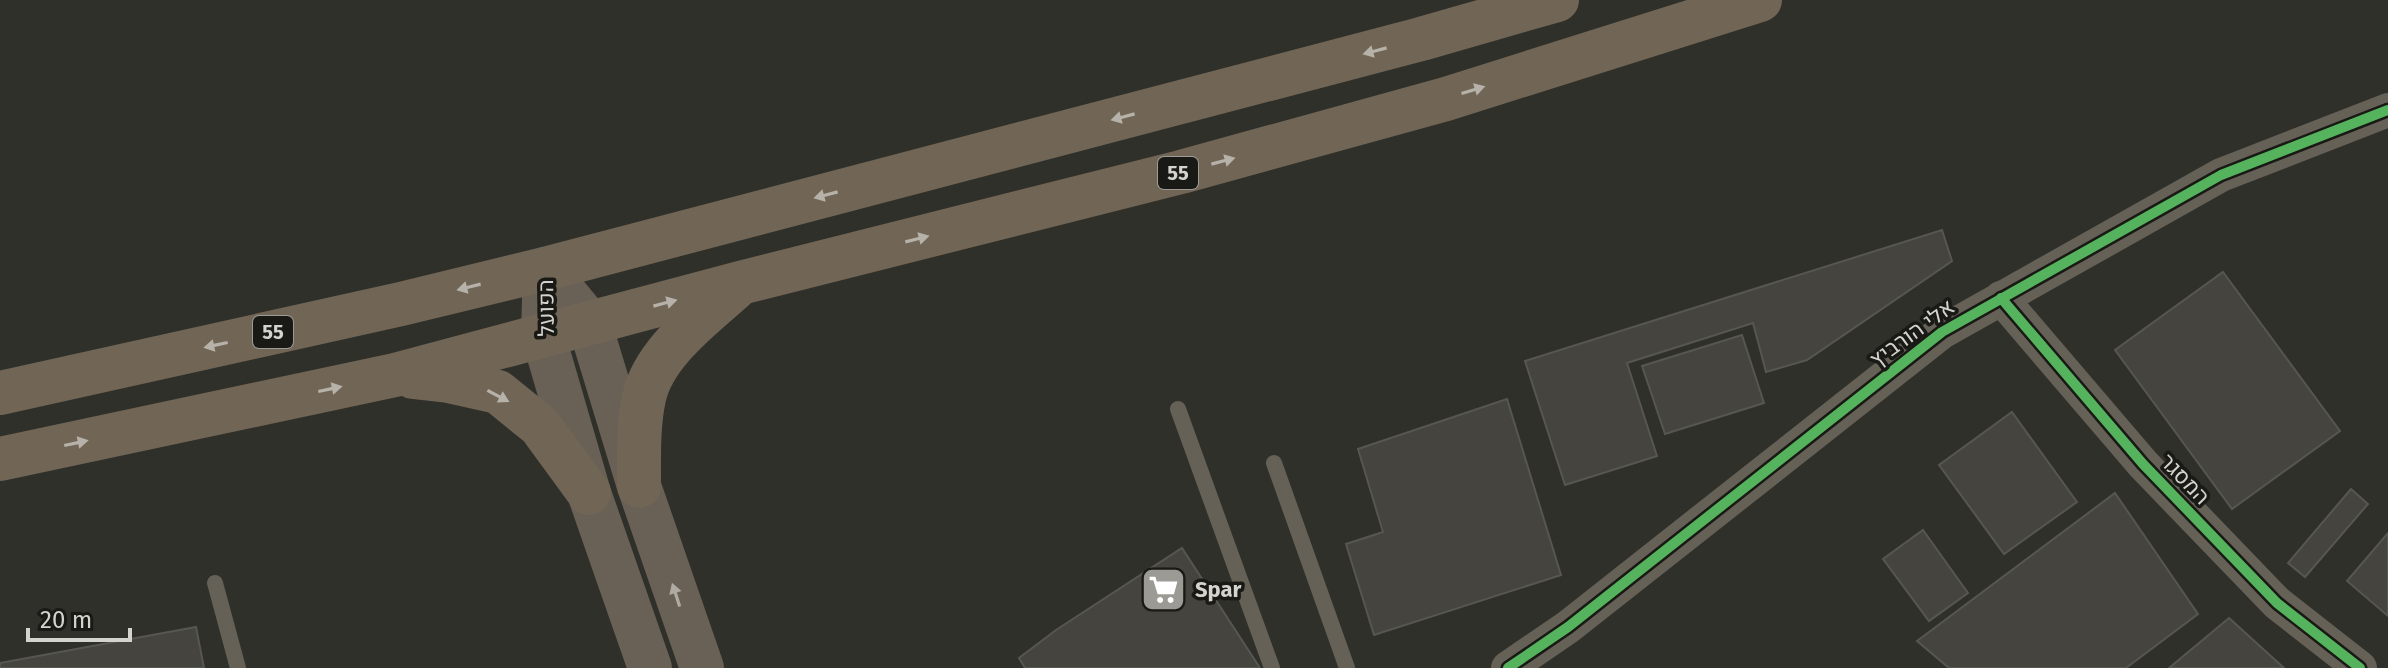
<svg xmlns="http://www.w3.org/2000/svg" width="2388" height="668" viewBox="0 0 2388 668" font-family="'Fira Sans',Heebo,sans-serif">
	<style>
		.building { fill: #45443f; stroke: #565652; stroke-width: 2 }
		.lines { fill: none; stroke-linecap: round; stroke-linejoin: round }
		.lane { stroke: #666157; stroke-width: 16 }
		.street { stroke: #666157; stroke-width: 34 }
		.secondary { stroke: #6a6156; stroke-width: 44 }
		.highway { stroke: #716656; stroke-width: 44 }
		.cycleway-casing { stroke: #191915; stroke-width: 15 }
		.cycleway { stroke: #56b35d; stroke-width: 10 }
		.oneway { fill: #b6b2a9 }
		.oneway2 { fill: #afaba3 }
		.labels { text-anchor: middle; dominant-baseline: central; stroke-width: 7; stroke-linejoin: round; paint-order: stroke }
		.shield { fill: #191915; stroke: #9c9b96; stroke-width: 2 }
		.shield-label { font-size: 20px; font-weight: bold; fill: #d4d3cd }
		.street-label { font-size: 22px; fill: #d4d3cd; stroke: #191915 }
		.poi-label { font-size: 22px; font-weight: bold; fill: #d4d3cd; stroke: #191915; text-anchor: start }
	</style>
	<rect width="100%" height="100%" fill="#30302b"/>
	<!-- building -->
	<g class="building">
		<path d="M1942,230L1952,261L1807,360L1766,372L1753,323L1627,363L1657,456L1565,485L1525,361Z"/>
		<path d="M2223,272L2340,431L2232,509L2115,350Z"/>
		<path d="M1742,335L1764,403L1665,434L1642,366Z"/>
		<path d="M1507,399L1561,575L1374,635L1346,544L1383,532L1358,449Z"/>
		<path d="M2012,412L2077,502L2004,554L1939,465Z"/>
		<path d="M2351,489L2368,504L2305,577L2288,563Z"/>
		<path d="M2115,493L2198,614L2126,668H1949L1917,641Z"/>
		<path d="M1923,530L1968,593L1929,621L1883,559Z"/>
		<path d="M2388,533V616L2347,581Z"/>
		<path d="M1182,548L1260,668H1025L1019,658L1056,630Z"/>
		<path d="M2229,618L2284,668H2169Z"/>
		<path d="M196,627L204,668H0V663Z"/>
	</g>
	<g class="lines">
		<!-- lane -->
		<g class="lane">
			<path d="M1178,409L1272,668"/>
			<path d="M1274,463L1347,668"/>
			<path d="M215,583L238,668"/>
		</g>
		<!-- street -->
		<g class="street">
			<path d="M2001,298L2143,464L2277,603L2360,668"/>
			<path d="M1508,668L1568,627L1942,332L2221,175L2388,110"/>
		</g>
		<!-- secondary -->
		<g class="secondary">
			<path d="M545,269L589,322L639,486L702,668"/>
			<path d="M544,299L543,335L589,493L650,668"/>
		</g>
		<!-- highway -->
		<g class="highway">
			<path d="M413,377L449,381L498,392L540,426L589,493"/>
			<path d="M0,393L401,304L545,269L1421,39L1557,0"/>
			<path d="M0,459L395,375L740,283L1181,172L1446,99L1760,0"/>
			<path d="M639,486C639,456 638,426 644,398C653,353 703,317 735,288"/>
		</g>
		<defs>
			<g id="cycleway">
				<path d="M2001,298L2143,464L2277,603L2360,668"/>
				<path d="M1508,668L1568,627L1942,332L2221,175L2388,110"/>
			</g>
		</defs>
		<!-- cycleway casing -->
		<use href="#cycleway" class="cycleway-casing"/>
		<!-- cycleway -->
		<use href="#cycleway" class="cycleway"/>
	</g>
	<!-- one-way arrows -->
	<defs><path id="oneway-solid" d="M-6-.8H1V-3.2L6.5 0L1 3.2V.8H-6Z" transform="scale(2)"/></defs>
	<g class="oneway">
		<use href="#oneway-solid" transform="translate(1375 51) rotate(165)"/>
		<use href="#oneway-solid" transform="translate(1473 90) rotate(-17)"/>
		<use href="#oneway-solid" transform="translate(1123 117) rotate(165)"/>
		<use href="#oneway-solid" transform="translate(1223 161) rotate(-15)"/>
		<use href="#oneway-solid" transform="translate(826 195) rotate(165)"/>
		<use href="#oneway-solid" transform="translate(917 239) rotate(-14)"/>
		<use href="#oneway-solid" transform="translate(469 287) rotate(166)"/>
		<use href="#oneway-solid" transform="translate(665 303) rotate(-15)"/>
		<use href="#oneway-solid" transform="translate(216 345) rotate(168)"/>
		<use href="#oneway-solid" transform="translate(330 389) rotate(-12)"/>
		<use href="#oneway-solid" transform="translate(498 396) rotate(28)"/>
		<use href="#oneway-solid" transform="translate(76 443) rotate(-12)"/>
	</g>
	<use class="oneway2" href="#oneway-solid" transform="translate(676 595) rotate(-108)"/>
	<!-- icons -->
	<defs>
		<symbol id="supermarket-square" viewBox="-11 -11 22 22"><rect x="-9" y="-9" width="18" height="18" rx="4" fill="#9b9a94" stroke="#191915"/><path d="M-6-5.5h2.5l.6 2H6L4.5 2H-2.5L-4.4-4H-6ZM-1.5 3.2a1.3 1.3 0 1 0 .1 0ZM3 3.2a1.3 1.3 0 1 0 .1 0Z" fill="#fff"/></symbol>
	</defs>
	<g fill-rule="evenodd">
		<use href="#supermarket-square" x="1138" y="564" width="51" height="51"/>
	</g>
	<g class="labels">
		<!-- shield labels -->
		<g class="shield">
			<rect x="1158" y="157" width="40" height="32" rx="6"/>
			<rect x="253" y="316" width="40" height="32" rx="6"/>
		</g>
		<g class="shield-label">
			<text x="1178" y="173">55</text>
			<text x="273" y="332">55</text>
		</g>
		<!-- street labels -->
		<g class="street-label">
			<text transform="translate(546 308) rotate(-91)">הפועל</text>
			<text transform="translate(1912 333) rotate(-36)">אלי הורביץ</text>
			<text transform="translate(2185 479) rotate(46)">המסגר</text>
		</g>
		<!-- poi labels -->
		<g class="poi-label">
			<text x="1195" y="589">Spar</text>
		</g>
	</g>
	<!-- scale -->
	<path d="M28 628v12h102v-12" fill="none" stroke="#d4d3cd" stroke-width="4"/>
	<text x="40" y="628" font-size="24" fill="#d4d3cd" stroke="#191915" stroke-width="6" paint-order="stroke">20 m</text>
</svg>
